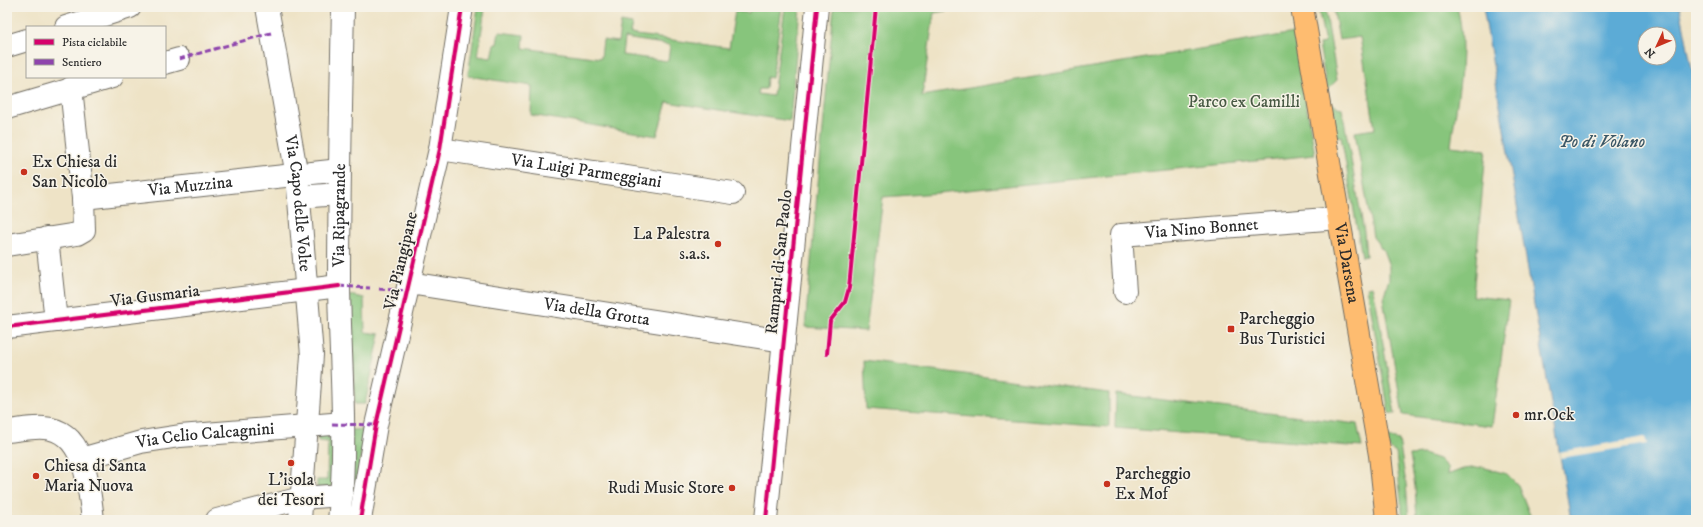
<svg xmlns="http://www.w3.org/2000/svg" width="1703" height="527" viewBox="0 0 1703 527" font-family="'IM FELL DW Pica',serif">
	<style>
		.green { fill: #87c57b; stroke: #597853; fill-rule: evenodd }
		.water { fill: #5cabd6; stroke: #446b80; fill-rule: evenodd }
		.pier { fill: #eee3c6 }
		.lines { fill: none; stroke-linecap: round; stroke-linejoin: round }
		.minor-casing { stroke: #6f6b61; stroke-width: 24 }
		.major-casing { stroke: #6f6b61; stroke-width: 24 }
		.minor { stroke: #fff; stroke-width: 22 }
		.major { stroke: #febc70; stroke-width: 22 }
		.quiet { stroke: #8e44ad; stroke-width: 3; stroke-dasharray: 6 3; stroke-linecap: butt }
		.cycleway-casing { stroke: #f7f3e8; stroke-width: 6 }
		.cycleway { stroke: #d6006c; stroke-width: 4 }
		.poi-dot { fill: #c8321e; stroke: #f7f3e8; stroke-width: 1.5 }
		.labels { text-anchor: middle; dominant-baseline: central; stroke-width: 3; stroke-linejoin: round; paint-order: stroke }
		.park-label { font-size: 17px; fill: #475943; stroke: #f7f3e8 }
		.poi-label { font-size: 17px; fill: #2b2b2b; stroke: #f7f3e8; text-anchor: start }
		.street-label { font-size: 17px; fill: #2b2b2b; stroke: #f7f3e8 }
		.water-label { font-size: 18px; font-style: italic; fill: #3c5867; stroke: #f7f3e8 }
	</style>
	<rect width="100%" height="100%" fill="#f7f3e8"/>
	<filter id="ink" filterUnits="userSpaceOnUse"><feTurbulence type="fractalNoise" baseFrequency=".025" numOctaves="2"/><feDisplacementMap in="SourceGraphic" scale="8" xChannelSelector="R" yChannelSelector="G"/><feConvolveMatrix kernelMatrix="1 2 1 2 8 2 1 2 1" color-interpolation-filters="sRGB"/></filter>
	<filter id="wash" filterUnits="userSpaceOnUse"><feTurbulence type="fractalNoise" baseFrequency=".012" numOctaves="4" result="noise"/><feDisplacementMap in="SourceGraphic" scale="16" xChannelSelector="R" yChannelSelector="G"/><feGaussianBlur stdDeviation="0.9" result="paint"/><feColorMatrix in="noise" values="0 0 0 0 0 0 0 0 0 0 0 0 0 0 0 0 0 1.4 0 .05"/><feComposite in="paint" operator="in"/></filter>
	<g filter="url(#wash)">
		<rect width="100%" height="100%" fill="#eee3c6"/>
		<!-- green -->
		<g class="green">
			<path d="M478,7L485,8L478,56L491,58L494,44H497L499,32L524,35L523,48L601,58L603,40L618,42L621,22L632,24L630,34L729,48L735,11L749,13L750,7H782L772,78L767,77L766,89H759L758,94L773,96L785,7H800L790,121L667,102L657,136L531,115L532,86L468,76ZM624,38L670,45L668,61L622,55Z"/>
			<path d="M834,7H968L934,13L922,96L1294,33L1315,155L938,193L883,197L866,331L805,327Z"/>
			<path d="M1318,7H1325L1337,80L1327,90L1319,44L1325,43Z"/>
			<path d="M1333,7H1457C1469,49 1456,103 1451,146L1486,150L1473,296L1509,300L1492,426L1403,415L1383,298L1389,279V266L1383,250L1373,237L1355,132L1375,129L1360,37L1339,40Z"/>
			<path d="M1329,102L1342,109L1364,232L1366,256L1362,257L1341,136L1335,137Z"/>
			<path d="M1372,286L1376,302L1395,414L1389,413L1367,287Z"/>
			<path d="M349,295L364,298L365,332L380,334L365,404H355Z"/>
			<path d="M864,361L1109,393V427L866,409Z"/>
			<path d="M1116,394L1357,424L1362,447L1115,428Z"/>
			<path d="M366,429L354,492H353L350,430Z"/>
			<path d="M318,431L334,432L332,488H317V480H327L328,442L318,441Z"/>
			<path d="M1387,437L1399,440L1406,484L1409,520H1403L1396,453L1389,448Z"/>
			<path d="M1423,454L1439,459L1448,468L1447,475L1463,469L1482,467L1507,474L1518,485L1532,520H1417L1415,487L1410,455Z"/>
		</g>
		<!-- water -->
		<path class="water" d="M1483,7H1680L1696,90V520H1571ZM1645,34H1669V58H1645Z"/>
		<!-- pier -->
		<path class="pier" d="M1645,437L1647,444L1560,458L1559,452Z"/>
	</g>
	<g filter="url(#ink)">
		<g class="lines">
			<defs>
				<g id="minor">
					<path id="s1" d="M267,7L297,176L312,355L300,520"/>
					<path d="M66,27L130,7"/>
					<path d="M7,46L27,40"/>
					<path d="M165,63L179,59"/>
					<path d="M7,108L112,77"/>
					<path id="s2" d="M440,149L733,193"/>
					<path d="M299,197L339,194"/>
					<path id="s3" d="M83,198L340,170"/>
					<path d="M47,238L56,321"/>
					<path d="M7,245L77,234L84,230L83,198L71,88"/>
					<path id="s4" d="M409,283L784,341"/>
					<path id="s5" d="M1125,292L1121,235L1339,218"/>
					<path d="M7,327L339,286"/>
					<path d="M7,431C19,430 32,427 44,428C86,430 89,489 93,520"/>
					<path id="s6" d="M81,459L141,442L180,436L332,424"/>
					<path d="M217,520L301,498L342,495"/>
					<path id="s7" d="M339,520C348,442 340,363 339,285C339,192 341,100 343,7"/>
					<path d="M360,520L376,425L440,149L462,7"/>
					<path d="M766,520L817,7"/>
				</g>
				<g id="major">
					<path id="s8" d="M1302,7L1380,455L1387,520"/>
				</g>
			</defs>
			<!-- minor casing -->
			<use href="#minor" class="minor-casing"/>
			<!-- major casing -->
			<use href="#major" class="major-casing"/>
			<!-- minor -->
			<use href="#minor" class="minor"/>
			<!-- major -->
			<use href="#major" class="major"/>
			<!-- quiet -->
			<g class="quiet">
				<path d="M179,59L271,33"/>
				<path d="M339,286L370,288"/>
				<path d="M379,289L408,291"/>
				<path d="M332,424L376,425"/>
			</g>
			<defs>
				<g id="cycleway">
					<path d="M7,327L339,286"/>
					<path d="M827,354L830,321L845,302L849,288L876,7"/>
					<path d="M360,520L376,425L440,149L462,7"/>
					<path d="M766,520L817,7"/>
				</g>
			</defs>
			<!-- cycleway casing -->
			<use href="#cycleway" class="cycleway-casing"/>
			<!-- cycleway -->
			<use href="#cycleway" class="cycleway"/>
		</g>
	</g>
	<!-- markers -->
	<g class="poi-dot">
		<circle cx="24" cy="172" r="4"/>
		<circle cx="718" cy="244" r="4"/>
		<rect x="1227" y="325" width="8" height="8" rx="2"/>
		<circle cx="1516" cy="415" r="4"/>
		<circle cx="291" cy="463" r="4"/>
		<circle cx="36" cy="476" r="4"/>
		<circle cx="1107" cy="484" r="4"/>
		<circle cx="732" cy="488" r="4"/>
	</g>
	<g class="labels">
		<!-- park labels -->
		<g class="park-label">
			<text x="1244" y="102">Parco ex Camilli</text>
		</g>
		<!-- poi labels -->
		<g class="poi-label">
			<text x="32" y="162">Ex Chiesa di<tspan x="32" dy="20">San Nicolò</tspan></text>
			<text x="710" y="234" text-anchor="end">La Palestra<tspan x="710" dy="20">s.a.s.</tspan></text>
			<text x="1239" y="319">Parcheggio<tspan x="1239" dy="20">Bus Turistici</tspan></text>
			<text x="1524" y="415">mr.Ock</text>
			<text x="44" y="466">Chiesa di Santa<tspan x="44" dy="20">Maria Nuova</tspan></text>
			<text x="1115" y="474">Parcheggio<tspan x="1115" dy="20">Ex Mof</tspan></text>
			<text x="291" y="480" text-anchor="middle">L'isola<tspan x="291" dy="20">dei Tesori</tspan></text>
			<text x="724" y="488" text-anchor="end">Rudi Music Store</text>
		</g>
		<!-- street labels -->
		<g class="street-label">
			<text stroke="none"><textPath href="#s2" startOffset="148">Via Luigi Parmeggiani</textPath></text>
			<text stroke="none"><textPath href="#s3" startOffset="108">Via Muzzina</textPath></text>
			<text stroke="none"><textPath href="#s1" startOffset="199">Via Capo delle Volte</textPath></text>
			<text stroke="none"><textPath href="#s7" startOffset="305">Via Ripagrande</textPath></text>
			<text stroke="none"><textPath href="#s5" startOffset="138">Via Nino Bonnet</textPath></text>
			<text transform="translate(401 261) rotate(-77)">Via Piangipane</text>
			<text transform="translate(779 262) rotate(-84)">Rampari di San Paolo</text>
			<text stroke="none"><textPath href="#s8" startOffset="260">Via Darsena</textPath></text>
			<text transform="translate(155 296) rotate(-7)">Via Gusmaria</text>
			<text stroke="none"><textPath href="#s4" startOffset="190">Via della Grotta</textPath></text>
			<text stroke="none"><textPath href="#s6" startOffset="127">Via Celio Calcagnini</textPath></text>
		</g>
		<!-- water labels -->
		<g class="water-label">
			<text x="1602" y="142">Po di Volano</text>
		</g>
	</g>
	<!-- margin -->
	<rect width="1703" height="527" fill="none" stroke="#f7f3e8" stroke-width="24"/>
	<!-- legend -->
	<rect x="26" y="26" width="140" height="52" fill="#f7f3e8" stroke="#a5a39c"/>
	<rect x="34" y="39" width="20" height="6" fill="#d6006c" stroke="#a5a39c"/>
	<text x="62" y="46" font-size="12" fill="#2b2b2b">Pista ciclabile</text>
	<rect x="34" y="59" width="20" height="6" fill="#8e44ad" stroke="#a5a39c"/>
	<text x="62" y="66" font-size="12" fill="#2b2b2b">Sentiero</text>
	<!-- north arrow -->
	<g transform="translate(1657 46) rotate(226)"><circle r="19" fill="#f7f3e8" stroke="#a5a39c"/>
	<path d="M0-3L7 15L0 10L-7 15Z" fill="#c8321e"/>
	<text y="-6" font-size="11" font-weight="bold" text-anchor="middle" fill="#2b2b2b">N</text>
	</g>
</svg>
